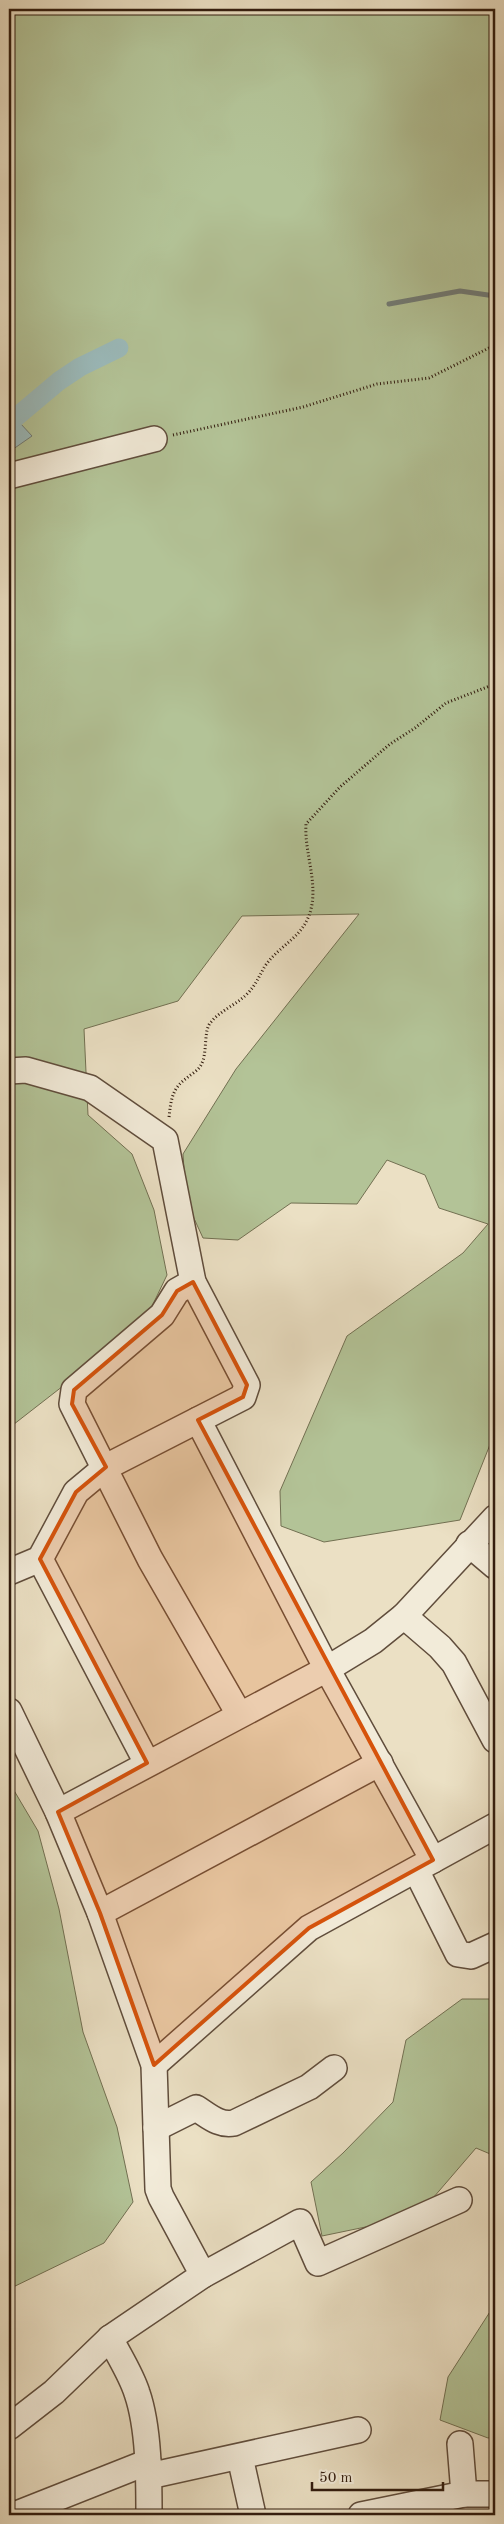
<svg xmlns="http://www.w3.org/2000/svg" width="504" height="2524" viewBox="0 0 504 2524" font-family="'Old Standard TT',serif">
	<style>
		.green { fill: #b3c397; stroke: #727052 }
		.water { fill: #9bbbbc; stroke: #717b76 }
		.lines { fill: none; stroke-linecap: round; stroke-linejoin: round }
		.stream { stroke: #717b76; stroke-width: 5 }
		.canal { stroke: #9bbbbc; stroke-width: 19 }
		.minor-casing { stroke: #604d3c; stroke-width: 28 }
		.path { stroke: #321c0e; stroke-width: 3; stroke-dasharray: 1 2.5; stroke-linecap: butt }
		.minor { stroke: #f2ebd9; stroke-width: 25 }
		.marked { fill: #d6530c; fill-opacity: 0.2; stroke: #d6530c; stroke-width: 4; stroke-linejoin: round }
	</style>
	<rect width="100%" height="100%" fill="#ebe0c4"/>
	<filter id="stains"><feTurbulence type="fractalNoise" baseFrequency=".004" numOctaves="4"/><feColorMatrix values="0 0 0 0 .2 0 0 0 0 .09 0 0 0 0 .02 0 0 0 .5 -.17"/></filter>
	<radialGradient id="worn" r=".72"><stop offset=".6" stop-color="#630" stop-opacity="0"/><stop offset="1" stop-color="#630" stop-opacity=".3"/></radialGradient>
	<!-- green -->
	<g class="green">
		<path d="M9,9H495V1432L460,1520L324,1542L281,1526L280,1491L347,1336L463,1253L488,1224L439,1208L425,1175L387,1160L357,1204L291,1203L238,1240L203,1238L186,1201L183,1154L236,1069L359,914L242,916L178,1001L84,1029L88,1115L132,1154L154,1210L167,1275L144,1323L9,1428Z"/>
		<path d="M9,1782L38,1831L59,1909L83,2032L117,2127L133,2202L104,2243L9,2289Z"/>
		<path d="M462,1999H495V2156L476,2148L433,2198L380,2224L322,2236L311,2182L343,2153L393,2102L406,2040Z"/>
		<path d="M495,2304V2437L488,2438L440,2420L448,2377Z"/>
	</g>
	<!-- water -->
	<path class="water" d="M9,411L32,436L9,452Z"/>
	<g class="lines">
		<!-- stream -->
		<path class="stream" d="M389,304L460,291L495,296"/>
		<!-- canal -->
		<path class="canal" d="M15,418L59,381L80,367L119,348"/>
		<defs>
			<g id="minor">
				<path d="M9,476L154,439"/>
				<path d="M9,1071L26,1070L90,1088L165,1140L193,1282L247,1385L243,1397L106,1467L76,1492L40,1559L9,1572"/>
				<path d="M193,1282L177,1291L162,1315L74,1390L72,1404L150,1559L239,1714"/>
				<path d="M198,1420L327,1669L433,1860"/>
				<path d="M469,1544L495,1566"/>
				<path d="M40,1559L147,1763"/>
				<path d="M404,1616L440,1647L454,1663L495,1740"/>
				<path d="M9,1711L58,1812L100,1913L154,2065L158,2189L161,2197L203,2275L110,2338L54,2392L9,2427"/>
				<path d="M58,1812L327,1669L373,1641L404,1616L495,1518"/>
				<path d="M416,1870L458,1954L471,1956L495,1945"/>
				<path d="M100,1913L380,1763"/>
				<path d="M154,2065L309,1928L495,1826"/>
				<path d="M156,2128L196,2108C209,2116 219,2126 234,2123L309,2087L334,2068"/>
				<path d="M203,2275L300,2222L318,2263L459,2200"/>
				<path d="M110,2338C119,2356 131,2374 137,2393C149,2428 149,2479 149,2515"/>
				<path d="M240,2457L253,2515"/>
				<path d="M149,2476L358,2430"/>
				<path d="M464,2494H495"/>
				<path d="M14,2515L148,2462"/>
				<path d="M361,2515L464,2494L460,2444"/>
			</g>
		</defs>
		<!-- minor casing -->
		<use href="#minor" class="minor-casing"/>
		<!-- path -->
		<g class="path">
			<path d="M173,435L303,407L377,384L429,378L495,345"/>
			<path d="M169,1117C171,1100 172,1088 187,1078C191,1074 198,1071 201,1065C208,1053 203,1030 211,1022C221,1010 236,1005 247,994C256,985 259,976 265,966C278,947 299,939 308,918C321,888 304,855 306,824L340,787L390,744L415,728L446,703L495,684"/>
		</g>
		<!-- minor -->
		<use href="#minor" class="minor"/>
	</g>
	<!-- marked area -->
	<path class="marked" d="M193,1282L247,1385L243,1397L198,1420L433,1860L309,1928L154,2065L100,1913L58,1812L147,1763L40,1559L76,1492L106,1467L72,1404L74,1390L162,1315L177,1291Z"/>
	<!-- margin -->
	<rect width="504" height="2524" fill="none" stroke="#ebe0c4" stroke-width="30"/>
	<rect x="10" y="10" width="484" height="2504" fill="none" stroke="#321c0e" stroke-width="2.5"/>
	<rect x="15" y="15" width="474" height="2494" fill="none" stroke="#321c0e"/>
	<!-- scale -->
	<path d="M312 2482v8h131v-8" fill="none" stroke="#321c0e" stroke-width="2.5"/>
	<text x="319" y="2482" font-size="15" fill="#321c0e" stroke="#f2ebd9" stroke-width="4" paint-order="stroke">50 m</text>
	<rect width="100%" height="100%" filter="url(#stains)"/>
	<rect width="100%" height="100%" fill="url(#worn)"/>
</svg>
